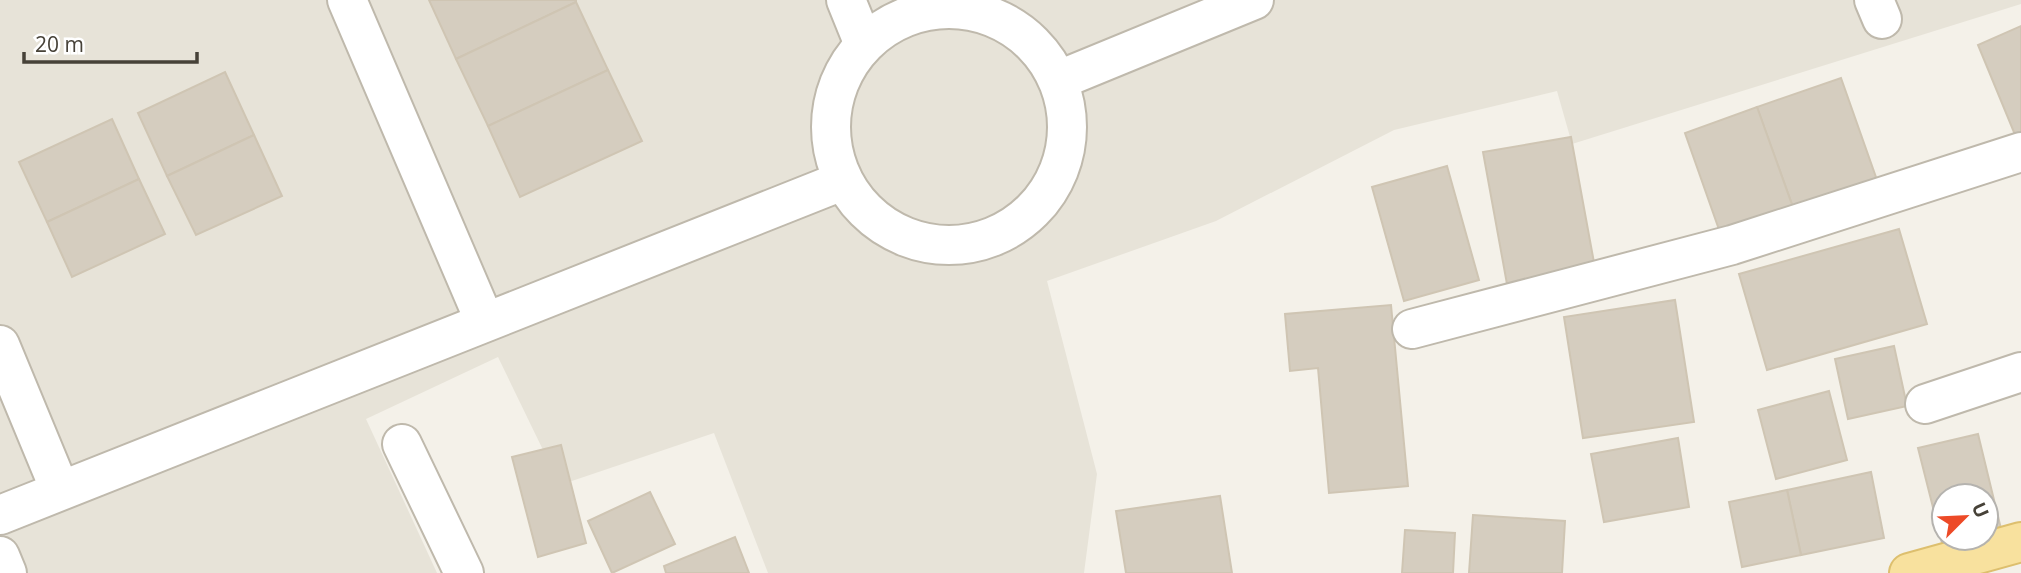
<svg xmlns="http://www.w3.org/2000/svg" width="2021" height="573" viewBox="0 0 2021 573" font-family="'Open Sans',sans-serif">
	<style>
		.residential { fill: #e7e3d8 }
		.building { fill: #d5cdbf; stroke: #cfc5b3; stroke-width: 2 }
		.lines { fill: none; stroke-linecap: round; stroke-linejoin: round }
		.street-casing { stroke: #bfb9ac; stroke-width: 42 }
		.primary-casing { stroke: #ddbf6e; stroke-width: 42 }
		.street { stroke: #fff; stroke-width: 38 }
		.primary { stroke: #f8e19e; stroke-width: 38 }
	</style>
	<rect width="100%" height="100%" fill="#f4f1e9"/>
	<!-- residential -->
	<path class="residential" d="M0,0H2021V4L1572,144L1557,91L1394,130L1216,221L1047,281L1097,474L1084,573H768L714,433L560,485L498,357L366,419L437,573H0Z"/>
	<!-- building -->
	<g class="building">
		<path d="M429,0H576V2L456,59Z"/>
		<path d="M576,2L608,70L488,126L456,59Z"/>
		<path d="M2021,26V140L2018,142L1978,45Z"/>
		<path d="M608,70L642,141L520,197L488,126Z"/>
		<path d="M225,72L254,135L167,176L138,113Z"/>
		<path d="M1841,78L1878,183L1795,213L1757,107Z"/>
		<path d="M1757,107L1795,213L1722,238L1685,133Z"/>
		<path d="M112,119L139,179L47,222L19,162Z"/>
		<path d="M254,135L282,196L196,235L167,176Z"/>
		<path d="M1571,137L1595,268L1507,284L1483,152Z"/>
		<path d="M1447,166L1479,280L1404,301L1372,187Z"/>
		<path d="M139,179L165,234L72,277L47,222Z"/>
		<path d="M1899,229L1927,324L1767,370L1739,274Z"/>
		<path d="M1675,300L1694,422L1583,438L1564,317Z"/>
		<path d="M1391,305L1408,486L1329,493L1318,368L1290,371L1285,314Z"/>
		<path d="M1894,346L1907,406L1848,419L1835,359Z"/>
		<path d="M1829,391L1847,460L1776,479L1758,410Z"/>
		<path d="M1978,434L2002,533L1986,537V496H1944V538H1981L1943,547L1918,448Z"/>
		<path d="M1678,438L1689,507L1604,522L1591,454Z"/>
		<path d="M561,445L586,543L538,557L512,457Z"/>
		<path d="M1871,472L1884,538L1801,555L1787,490Z"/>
		<path d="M1787,490L1801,555L1742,567L1729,502Z"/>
		<path d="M650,492L675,544L612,573L588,521Z"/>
		<path d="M1220,496L1232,573H1126L1116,511Z"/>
		<path d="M1473,515L1565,521L1562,573H1469Z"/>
		<path d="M1405,530L1455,533L1453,573H1402Z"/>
		<path d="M735,537L749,573H666L664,566Z"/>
	</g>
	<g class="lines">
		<defs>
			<g id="street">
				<path d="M347,0L485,322"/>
				<path d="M846,0L863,42"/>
				<path d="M1874,0L1882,19"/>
				<circle cx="949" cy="127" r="118"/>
				<path d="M1059,80L1254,0"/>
				<path d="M1412,329L1732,245L2021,152"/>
				<path d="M0,345L60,490"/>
				<path d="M1925,404L2021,372"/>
				<path d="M402,444L464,573"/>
				<path d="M0,515L842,181"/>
				<path d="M0,556L7,573"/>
			</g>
			<path id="primary" d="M1909,573L2021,542"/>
		</defs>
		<!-- street casing -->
		<use href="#street" class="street-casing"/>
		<!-- primary casing -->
		<use href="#primary" class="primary-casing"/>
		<!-- street -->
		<use href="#street" class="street"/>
		<!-- primary -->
		<use href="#primary" class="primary"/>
	</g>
	<!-- north arrow -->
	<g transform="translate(1965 517) rotate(66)"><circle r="33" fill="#ffffff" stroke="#b5b3af" stroke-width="2"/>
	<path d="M0-5L12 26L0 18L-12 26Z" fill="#ed4a27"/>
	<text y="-10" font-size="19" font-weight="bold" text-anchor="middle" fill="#474238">U</text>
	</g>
	<!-- scale -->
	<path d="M24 52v10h173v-10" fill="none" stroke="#474238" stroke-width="3.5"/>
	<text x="35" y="52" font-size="21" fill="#474238" stroke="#ffffff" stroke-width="5" paint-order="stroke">20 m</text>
</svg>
